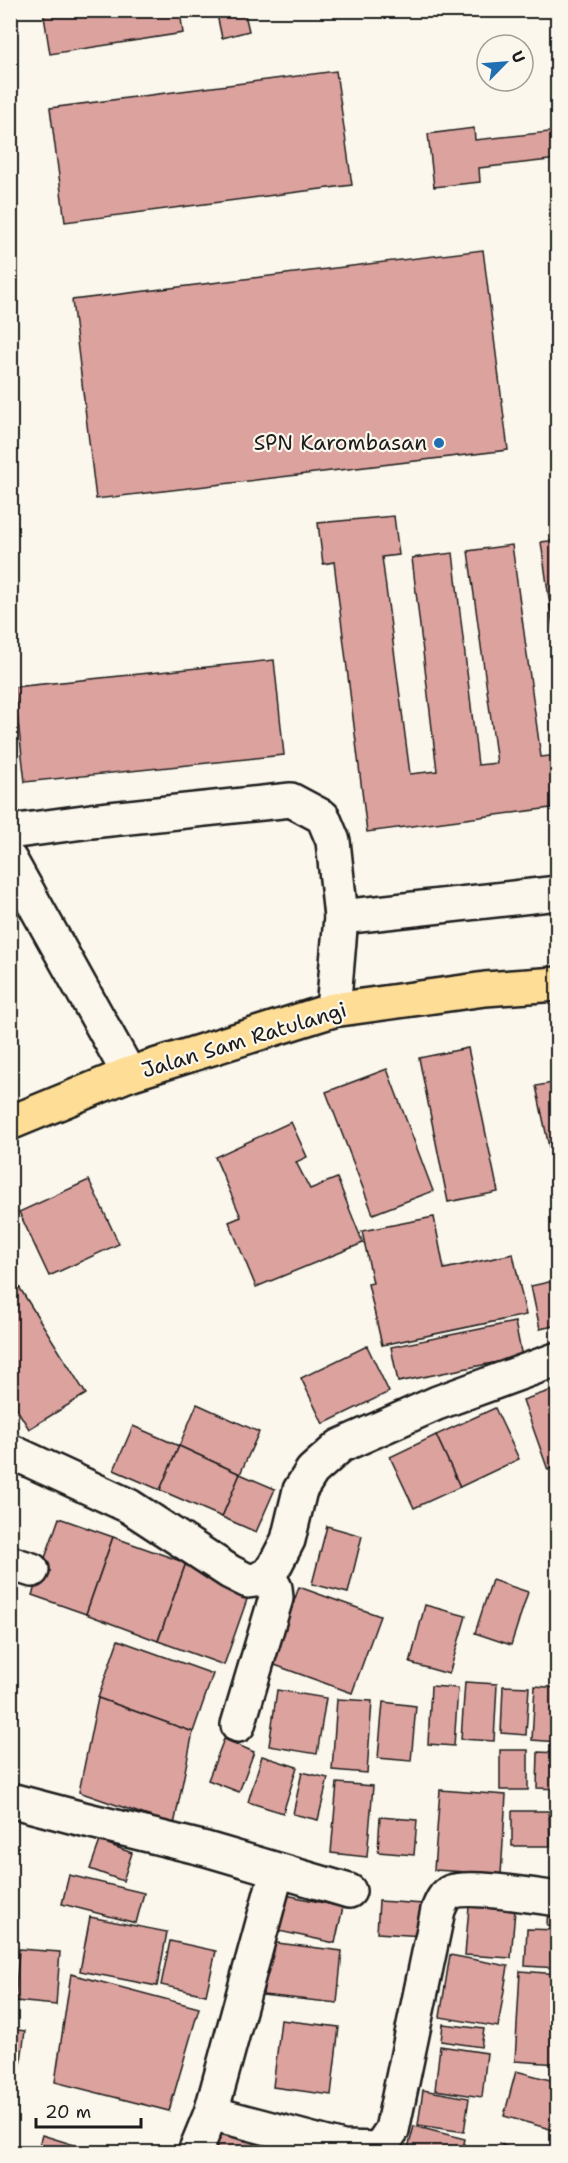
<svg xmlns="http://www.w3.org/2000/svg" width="568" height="2163" viewBox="0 0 568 2163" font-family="'Shantell Sans',sans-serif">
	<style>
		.building { fill: #dca29e; stroke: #1c1c1c; stroke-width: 1.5 }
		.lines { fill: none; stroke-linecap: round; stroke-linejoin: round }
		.minor-casing { stroke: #1c1c1c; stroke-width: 38 }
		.highway-casing { stroke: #1c1c1c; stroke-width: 38 }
		.minor { stroke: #fbf7ec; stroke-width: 33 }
		.highway { stroke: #fedd96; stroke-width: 33 }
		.poi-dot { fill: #1f6fb2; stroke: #fbf7ec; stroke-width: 2 }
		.labels { text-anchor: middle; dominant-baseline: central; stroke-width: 4.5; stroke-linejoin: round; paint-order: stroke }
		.poi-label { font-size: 21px; fill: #1c1c1c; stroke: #fbf7ec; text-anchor: end }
		.street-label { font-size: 21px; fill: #1c1c1c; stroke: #fbf7ec }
	</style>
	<rect width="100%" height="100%" fill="#fbf7ec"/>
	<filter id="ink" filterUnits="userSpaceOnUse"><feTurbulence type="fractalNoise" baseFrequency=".0167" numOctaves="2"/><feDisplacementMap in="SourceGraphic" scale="12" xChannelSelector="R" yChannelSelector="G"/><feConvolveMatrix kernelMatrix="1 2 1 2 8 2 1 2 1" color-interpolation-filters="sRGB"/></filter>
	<g filter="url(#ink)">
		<!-- building -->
		<g class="building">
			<path d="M43,10H184L180,11L183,33L50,54Z"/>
			<path d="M216,10H244L249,31L222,38Z"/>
			<path d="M549,10H558V20Z"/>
			<path d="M336,71L352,185L65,222L50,108Z"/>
			<path d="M474,128L475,140L558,131V159L479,168L480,182L434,187L428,134Z"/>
			<path d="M483,250L508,450L96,499L72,300Z"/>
			<path d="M394,516L399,555L382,557L410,774L437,771L412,558L453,553L478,765L497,763L468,551L512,545L541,757L558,755V807L367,832L334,562L323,564L318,523Z"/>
			<path d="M558,540V662L541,542Z"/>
			<path d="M274,660L284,755L25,782L14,687Z"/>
			<path d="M468,1048L498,1192L448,1202L419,1058Z"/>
			<path d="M387,1069L433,1191L373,1214L326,1092Z"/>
			<path d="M558,1082V1189L536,1086Z"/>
			<path d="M291,1122L307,1157L296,1162L310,1189L337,1178L363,1243L256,1287L229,1222L241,1217L215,1157Z"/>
			<path d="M89,1180L119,1244L49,1276L19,1212Z"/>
			<path d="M434,1217L444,1269L513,1254L526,1315L382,1345L368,1284L373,1283L362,1231Z"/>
			<path d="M558,1280V1325L540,1329L531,1286Z"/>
			<path d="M16,1282L86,1394L29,1429L10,1398V1285Z"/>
			<path d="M515,1322L522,1357L398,1382L391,1347Z"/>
			<path d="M367,1346L389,1392L323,1424L301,1378Z"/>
			<path d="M558,1388V1466L548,1470L523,1400Z"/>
			<path d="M197,1404L259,1432L240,1474L179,1446Z"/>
			<path d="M495,1408L519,1459L460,1487L436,1435Z"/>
			<path d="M133,1426L179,1446L160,1490L114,1470Z"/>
			<path d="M436,1435L460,1487L414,1508L390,1457Z"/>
			<path d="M179,1446L240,1474L222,1517L160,1490Z"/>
			<path d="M240,1474L275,1489L256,1532L222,1517Z"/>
			<path d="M59,1518L113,1537L86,1614L32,1595Z"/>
			<path d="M327,1526L362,1536L348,1593L312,1584Z"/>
			<path d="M113,1537L186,1563L158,1641L86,1614Z"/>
			<path d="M186,1563L251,1588L224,1665L158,1641Z"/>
			<path d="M492,1580L528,1592L511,1645L475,1633Z"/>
			<path d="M299,1587L380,1616L352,1693L272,1664Z"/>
			<path d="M425,1605L466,1616L449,1674L410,1663Z"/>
			<path d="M118,1640L213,1674L193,1732L98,1698Z"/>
			<path d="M465,1682L497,1684L494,1741L461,1739Z"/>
			<path d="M431,1686L458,1688L454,1746L428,1744Z"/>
			<path d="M503,1686L529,1687L526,1735L501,1733Z"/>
			<path d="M535,1686L558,1688V1742L532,1740Z"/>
			<path d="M277,1690L326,1698L317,1754L269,1746Z"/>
			<path d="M98,1698L193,1732L174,1825L79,1792Z"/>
			<path d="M337,1699L372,1701L367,1773L332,1770Z"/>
			<path d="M383,1702L416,1706L411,1761L378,1758Z"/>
			<path d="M224,1739L254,1752L239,1792L208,1780Z"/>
			<rect x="500" y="1750" width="28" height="40"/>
			<path d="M538,1752L558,1753V1789L537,1788Z"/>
			<path d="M262,1756L297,1767L283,1813L248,1802Z"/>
			<path d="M302,1772L328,1778L318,1820L293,1814Z"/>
			<path d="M337,1783L373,1786L367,1857L331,1853Z"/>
			<path d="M440,1790L506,1795L501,1874L434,1870Z"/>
			<path d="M512,1811H549L550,1846H512Z"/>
			<path d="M380,1817L417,1820L414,1855L378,1852Z"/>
			<path d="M100,1841L132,1853L123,1881L90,1869Z"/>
			<path d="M69,1875L144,1893L136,1923L62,1904Z"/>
			<path d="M286,1895L343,1907L335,1943L279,1931Z"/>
			<path d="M379,1901L424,1904L422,1936L377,1933Z"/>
			<path d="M548,1906H558V1926L547,1925Z"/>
			<path d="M469,1907L515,1910L511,1958L465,1955Z"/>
			<path d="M90,1917L167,1932L157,1986L80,1971Z"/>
			<path d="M527,1929L558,1930V1968L525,1966Z"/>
			<path d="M170,1941L216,1951L206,1995L161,1985Z"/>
			<path d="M269,1942L342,1951L337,2003L263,1995Z"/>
			<path d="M19,1949L60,1952L56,2005L15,2001Z"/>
			<path d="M450,1955L508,1966L498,2027L440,2017Z"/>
			<path d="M520,1971L558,1974V2064L515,2061Z"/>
			<path d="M71,1974L199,2008L169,2111L55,2082Z"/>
			<path d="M281,2020L339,2027L331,2095L273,2087Z"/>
			<path d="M443,2024L484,2029L481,2047L441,2041Z"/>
			<path d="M10,2029L25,2031L17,2091L10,2090Z"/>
			<path d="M440,2046L487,2053L482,2097L435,2090Z"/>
			<path d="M516,2071L558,2082L557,2131L504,2116Z"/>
			<path d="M423,2090L469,2098L464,2132L418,2125Z"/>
			<path d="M414,2126L465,2139L462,2152H407Z"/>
			<path d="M213,2131L296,2147L295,2152H209Z"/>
			<path d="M42,2135L97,2152H37Z"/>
			<path d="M499,2143L517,2152H494Z"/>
		</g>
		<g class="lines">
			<defs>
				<g id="minor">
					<path d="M10,832L91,821L291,800L323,817L333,841L341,917L333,1010"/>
					<path d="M10,860L129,1074"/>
					<path d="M341,917L558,893"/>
					<path d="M10,1451L129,1506L230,1572L248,1581L256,1580L268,1575L275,1565L288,1540L300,1490L312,1471L340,1446L437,1403L558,1359"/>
					<path d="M10,1563L32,1570"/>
					<path d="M238,1725L276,1598L275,1588L268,1575"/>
					<path d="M10,1800L75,1817L206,1849L349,1891"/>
					<path d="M211,2113L277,1871"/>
					<path d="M195,2152L211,2113L343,2148L379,2149L392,2130L438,1910C441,1903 444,1895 451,1892C468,1885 536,1896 558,1899"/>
				</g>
				<path id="highway" d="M10,1123L129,1074L333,1010L485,989L558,984"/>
			</defs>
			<!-- minor casing -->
			<use href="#minor" class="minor-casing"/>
			<!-- highway casing -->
			<use href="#highway" class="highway-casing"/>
			<!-- minor -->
			<use href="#minor" class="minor"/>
			<!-- highway -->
			<use href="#highway" class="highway"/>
		</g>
	</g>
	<!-- markers -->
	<circle class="poi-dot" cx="439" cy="443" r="6"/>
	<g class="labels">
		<!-- poi labels -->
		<g class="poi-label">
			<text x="427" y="443">SPN Karombasan</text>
		</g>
		<!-- street labels -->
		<g class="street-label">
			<text transform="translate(244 1040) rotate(-17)">Jalan Sam Ratulangi</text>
		</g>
	</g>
	<!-- margin -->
	<rect width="568" height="2163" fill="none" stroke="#fbf7ec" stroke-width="36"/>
	<rect x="18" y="18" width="532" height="2127" fill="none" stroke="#1c1c1c" stroke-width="2" filter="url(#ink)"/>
	<!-- north arrow -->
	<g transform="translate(505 63) rotate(65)"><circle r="28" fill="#fbf7ec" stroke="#a29f99" stroke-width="1.5"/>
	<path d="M0-4.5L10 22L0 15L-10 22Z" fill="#1f6fb2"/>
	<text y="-9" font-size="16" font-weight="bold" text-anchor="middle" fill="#1c1c1c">U</text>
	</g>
	<!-- scale -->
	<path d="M36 2118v9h105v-9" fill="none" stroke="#1c1c1c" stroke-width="3"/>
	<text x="45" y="2118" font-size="18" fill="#1c1c1c" stroke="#fbf7ec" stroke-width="4.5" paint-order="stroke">20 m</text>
</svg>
